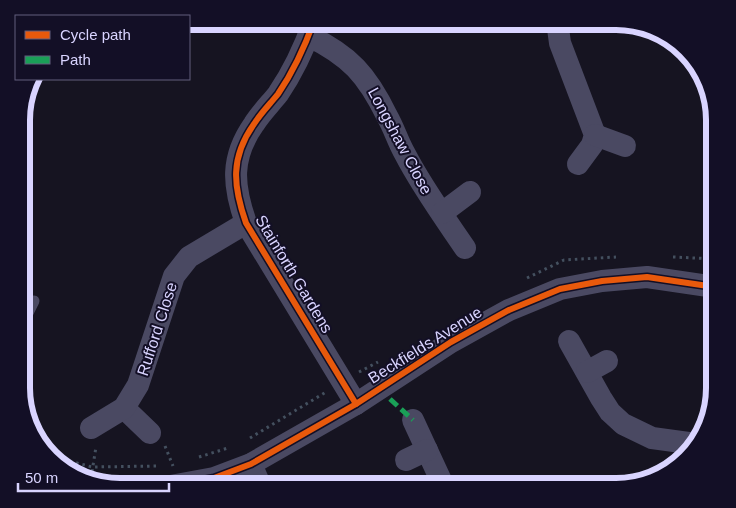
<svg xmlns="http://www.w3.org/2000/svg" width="736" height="508" viewBox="0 0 736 508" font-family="Helvetica,sans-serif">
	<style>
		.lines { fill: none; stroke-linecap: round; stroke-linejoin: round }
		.path { stroke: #44505f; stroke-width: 3; stroke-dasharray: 2.5 4; stroke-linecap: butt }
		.service { stroke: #4a4962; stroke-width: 11 }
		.minor { stroke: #4a4962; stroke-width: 22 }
		.quiet { stroke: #1a9f57; stroke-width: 5; stroke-dasharray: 10 5; stroke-linecap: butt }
		.cycleway-casing { stroke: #130f26; stroke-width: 9 }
		.cycleway { stroke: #e8590c; stroke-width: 6 }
		.labels { text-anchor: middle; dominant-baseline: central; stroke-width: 4; stroke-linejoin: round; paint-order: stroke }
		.street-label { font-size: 16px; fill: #d9d4ff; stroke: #130f26 }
		.rim { fill: none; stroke: #d9d4ff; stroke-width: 6 }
	</style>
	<rect width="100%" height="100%" fill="#161421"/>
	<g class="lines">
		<!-- path -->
		<g class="path">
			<path d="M673,257L715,259"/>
			<path d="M527,278L564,260L616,257"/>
			<path d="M359,372L378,362"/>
			<path d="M250,438L326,392"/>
			<path d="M165,446L173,466"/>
			<path d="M51,456L92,467L159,466"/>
			<path d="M199,457L228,448"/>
			<path d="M91,478L96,447"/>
		</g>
		<!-- service -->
		<path class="service" d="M22,325L34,301"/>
		<!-- minor -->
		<g class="minor">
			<path d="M314,21C305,46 293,72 278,94C270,104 261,113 254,124C230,158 233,186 246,223L356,404"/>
			<path d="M557,21L560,43L595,135L592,145L578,164"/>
			<path d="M309,36C350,56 367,75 387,116C394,128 398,142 405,154C422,187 444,217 465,248"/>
			<path d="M595,135L625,146"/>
			<path d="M442,213L470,192"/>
			<path d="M569,341L601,398L610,412L623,424L652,438L696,444"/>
			<path d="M587,372L607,361"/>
			<path d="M124,408L150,433"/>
			<path d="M413,420L444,487"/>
			<path d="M91,428L124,408L138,385L174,276L189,257L246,223"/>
			<path d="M406,460L427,450"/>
			<path d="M251,464L261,487"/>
			<path d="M165,487L214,478L251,464L356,404L451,342L509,310L560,289L602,281L647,277L715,287"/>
		</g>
		<!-- quiet -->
		<path class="quiet" d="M390,399L413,420"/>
		<defs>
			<g id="cycleway">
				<path d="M314,21C305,46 293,72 278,94C270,104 261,113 254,124C230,158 233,186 246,223L356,404"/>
				<path d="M165,487L214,478L251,464L356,404L451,342L509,310L560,289L602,281L647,277L715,287"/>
			</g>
		</defs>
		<!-- cycleway casing -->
		<use href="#cycleway" class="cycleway-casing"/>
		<!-- cycleway -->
		<use href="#cycleway" class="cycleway"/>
	</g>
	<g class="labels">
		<!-- street labels -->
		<g class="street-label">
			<text transform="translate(400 141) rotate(62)">Longshaw Close</text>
			<text transform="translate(294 274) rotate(59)">Stainforth Gardens</text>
			<text transform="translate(157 329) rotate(-72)">Rufford Close</text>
			<text transform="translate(425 345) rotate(-32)">Beckfields Avenue</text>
		</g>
	</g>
	<!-- crop -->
	<path d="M0 0H736V508H0ZM120 30H616A90 90 0 0 1 706 120V388A90 90 0 0 1 616 478H120A90 90 0 0 1 30 388V120A90 90 0 0 1 120 30Z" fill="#130f26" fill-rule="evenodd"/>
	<path class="rim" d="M120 30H616A90 90 0 0 1 706 120V388A90 90 0 0 1 616 478H120A90 90 0 0 1 30 388V120A90 90 0 0 1 120 30Z"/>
	<!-- legend -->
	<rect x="15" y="15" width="175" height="65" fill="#130f26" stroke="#625e7d"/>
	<rect x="25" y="31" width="25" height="8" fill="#e8590c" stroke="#625e7d"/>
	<text x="60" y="40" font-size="15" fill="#d9d4ff">Cycle path</text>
	<rect x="25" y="56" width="25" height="8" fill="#1a9f57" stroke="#625e7d"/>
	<text x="60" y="65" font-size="15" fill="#d9d4ff">Path</text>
	<!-- scale -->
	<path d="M18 483v8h151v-8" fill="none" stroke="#d9d4ff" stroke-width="2.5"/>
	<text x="25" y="483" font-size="15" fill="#d9d4ff" stroke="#130f26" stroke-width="4" paint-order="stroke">50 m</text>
</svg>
